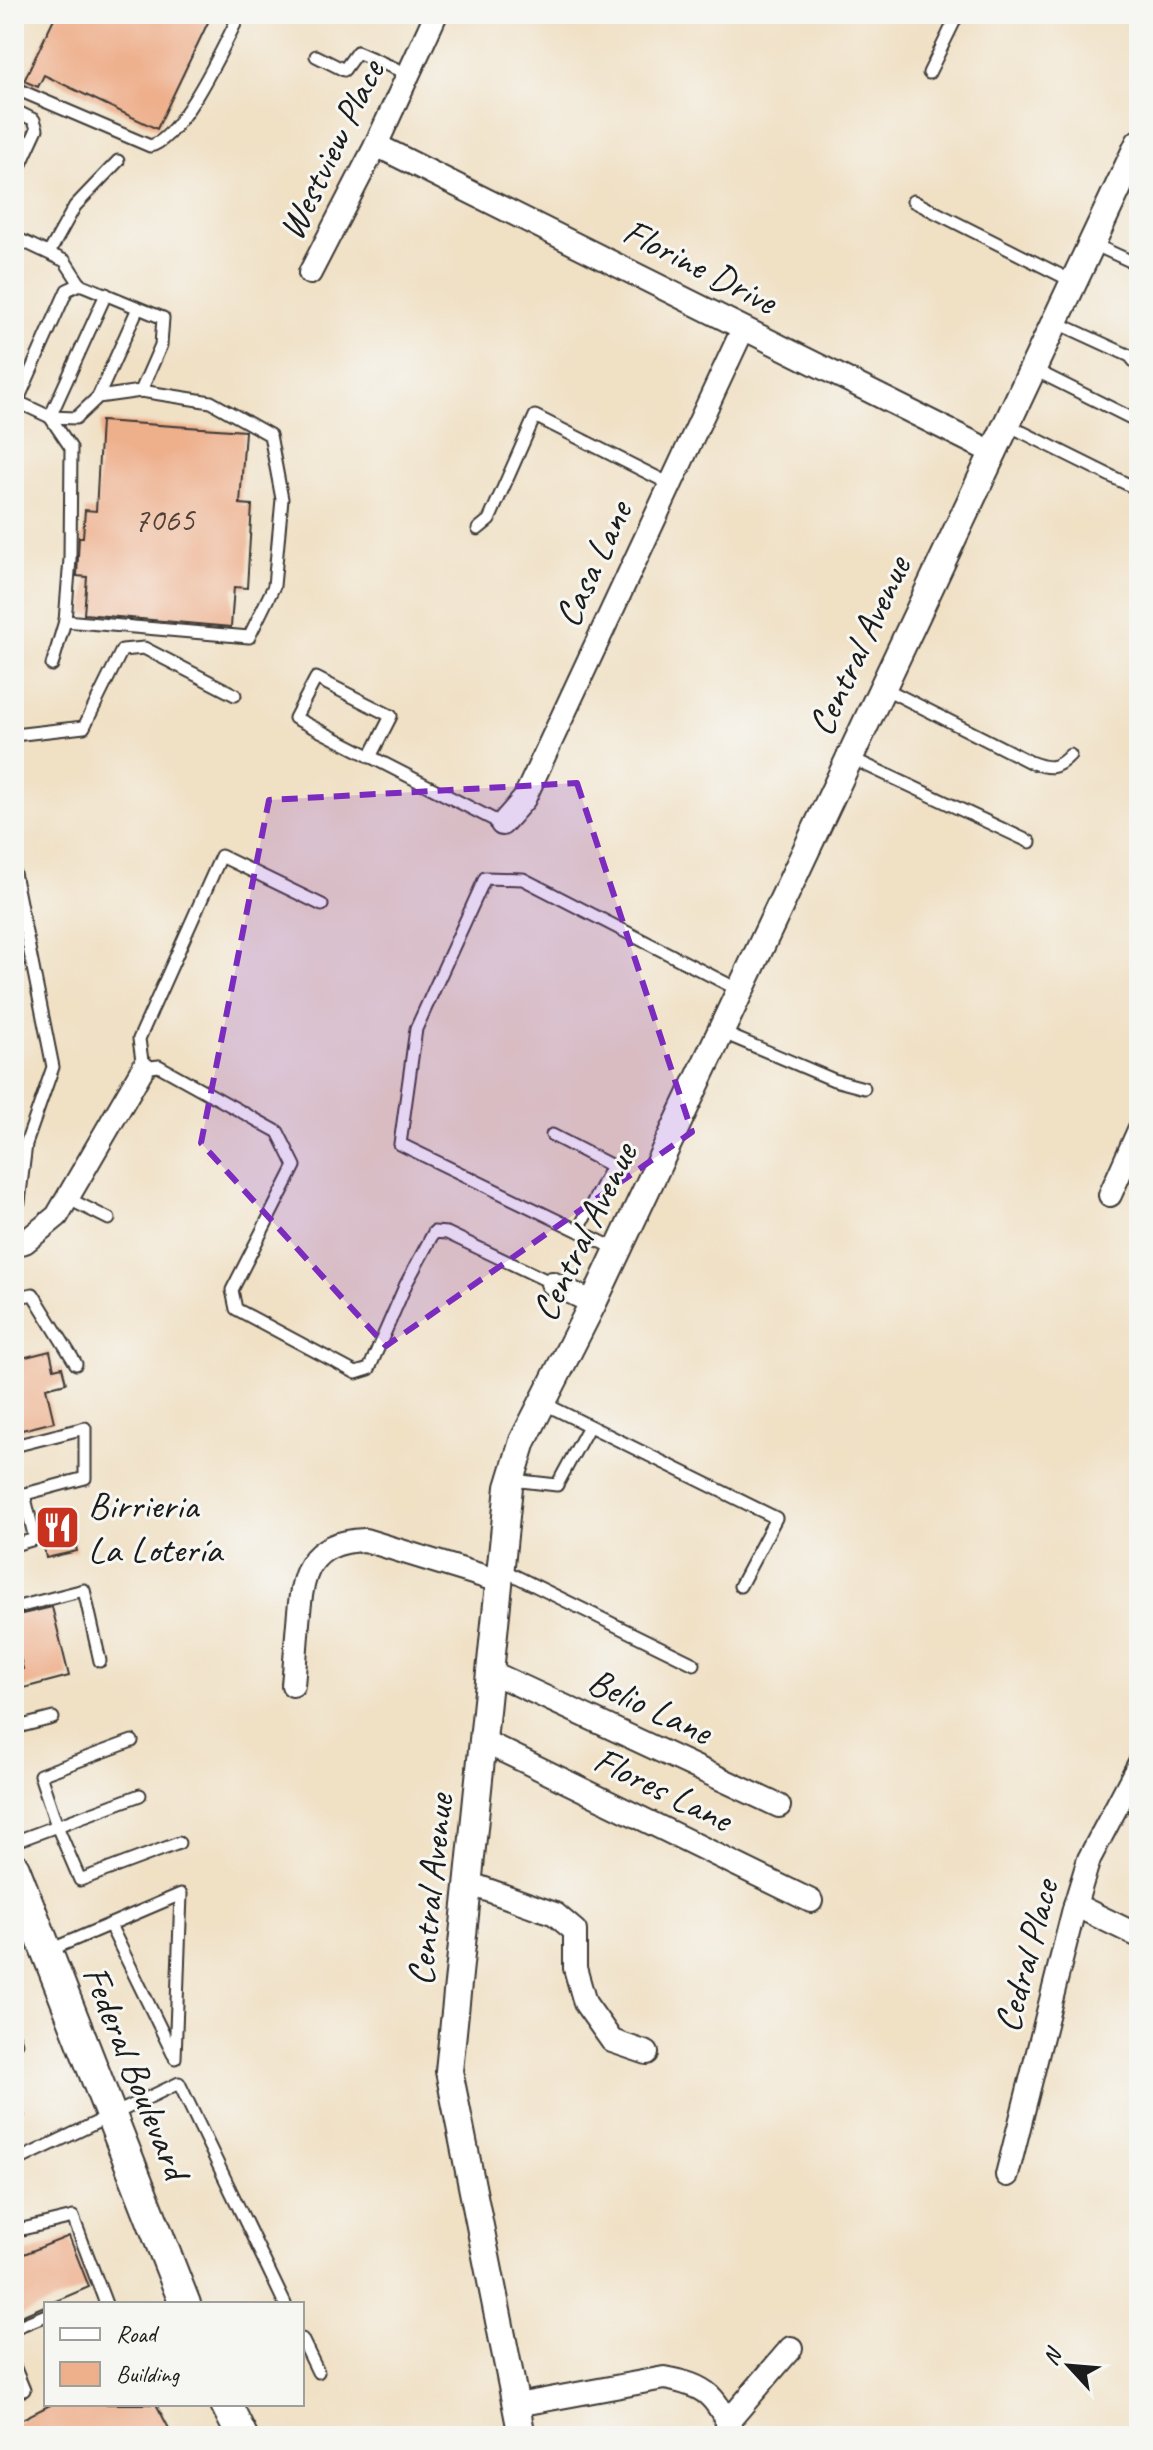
<svg xmlns="http://www.w3.org/2000/svg" width="1153" height="2450" viewBox="0 0 1153 2450" font-family="Caveat,sans-serif">
	<style>
		.building { fill: #eeaf8b }
		.lines { fill: none; stroke-linecap: round; stroke-linejoin: round }
		.service-casing { stroke: #3c3935; stroke-width: 15 }
		.minor-casing { stroke: #3c3935; stroke-width: 26 }
		.tertiary-casing { stroke: #3c3935; stroke-width: 30 }
		.secondary-casing { stroke: #3c3935; stroke-width: 34 }
		.service { stroke: #fff; stroke-width: 11 }
		.minor { stroke: #fff; stroke-width: 22 }
		.tertiary { stroke: #fff; stroke-width: 26 }
		.secondary { stroke: #fff; stroke-width: 30 }
		.marked { fill: #7b2cbf; fill-opacity: 0.2; stroke: #7b2cbf; stroke-width: 6; stroke-dasharray: 16 10; stroke-linejoin: round }
		.labels { text-anchor: middle; dominant-baseline: central; stroke-width: 6; stroke-linejoin: round; paint-order: stroke }
		.number-label { font-size: 34px; fill: #504138 }
		.street-label { font-size: 38px; fill: #1c1c1c; stroke: #f6f6f2 }
		.poi-label { font-size: 38px; fill: #1c1c1c; stroke: #f6f6f2; text-anchor: start }
	</style>
	<rect width="100%" height="100%" fill="#f6f6f2"/>
	<filter id="ink" filterUnits="userSpaceOnUse"><feTurbulence type="fractalNoise" baseFrequency=".0125" numOctaves="2"/><feDisplacementMap in="SourceGraphic" scale="16" xChannelSelector="R" yChannelSelector="G"/><feConvolveMatrix kernelMatrix="1 2 1 2 8 2 1 2 1" color-interpolation-filters="sRGB"/></filter>
	<filter id="wash" filterUnits="userSpaceOnUse"><feTurbulence type="fractalNoise" baseFrequency=".006" numOctaves="4" result="noise"/><feDisplacementMap in="SourceGraphic" scale="32" xChannelSelector="R" yChannelSelector="G"/><feGaussianBlur stdDeviation="1.8" result="paint"/><feColorMatrix in="noise" values="0 0 0 0 0 0 0 0 0 0 0 0 0 0 0 0 0 1.4 0 .05"/><feComposite in="paint" operator="in"/></filter>
	<g filter="url(#wash)">
		<rect width="100%" height="100%" fill="#f0e0c4"/>
		<g id="blocks">
			<!-- building -->
			<g class="building">
				<path d="M56,14H212L157,129L44,75L38,87L24,81Z"/>
				<path d="M101,421L245,431L240,504L252,505L247,588L234,587L231,627L84,614L87,577L77,576L79,537H83L85,510L96,511Z"/>
				<path d="M50,1351L54,1369L62,1367L66,1383L46,1388L54,1422L14,1432V1360Z"/>
				<path d="M68,1514L77,1551L46,1558L39,1521Z"/>
				<path d="M52,1607L69,1676L20,1689L15,1671L23,1669L14,1633V1616Z"/>
				<path d="M69,2236L89,2287L14,2319V2258Z"/>
				<path d="M52,2404H156L173,2436H14V2423Z"/>
			</g>
		</g>
	</g>
	<g filter="url(#ink)">
		<use href="#blocks" fill-opacity="0" stroke="#3c3935" stroke-width="2"/>
		<g class="lines">
			<defs>
				<g id="service">
					<path d="M316,56L344,70L357,52L408,74"/>
					<path d="M929,73L958,14"/>
					<path d="M14,85L21,91L150,146C181,140 225,43 240,14"/>
					<path d="M14,110L34,120L37,129L14,179"/>
					<path d="M913,201L1074,282"/>
					<path d="M14,237L65,261L80,284L163,318L161,345L141,391L98,397L76,418L50,417L14,400"/>
					<path d="M1093,244L1139,265"/>
					<path d="M49,253L75,206L118,161"/>
					<path d="M1056,322L1130,356L1139,367"/>
					<path d="M1033,369L1139,422"/>
					<path d="M98,397L138,308"/>
					<path d="M17,402L67,290L80,284"/>
					<path d="M1006,424L1139,490"/>
					<path d="M478,529L489,520L535,416L670,484"/>
					<path d="M65,621L249,637L274,586L282,499L270,435L211,402L141,391"/>
					<path d="M52,665L65,621L70,559L71,448L50,417L106,294"/>
					<path d="M882,687L1030,762C1049,769 1056,770 1070,755"/>
					<path d="M14,735L84,727L122,650L144,648L235,695"/>
					<path d="M370,757L391,716L316,678L295,718L502,824"/>
					<path d="M849,757L1030,842"/>
					<path d="M14,873L53,1067L26,1144L19,1202L14,1209"/>
					<path d="M322,905L221,856L139,1039L143,1068L159,1066L278,1132L295,1166L232,1290L236,1309L356,1373L369,1369L406,1284L434,1232L447,1233L552,1283"/>
					<path d="M721,1032L834,1080L864,1088"/>
					<path d="M552,1135L612,1166L578,1230"/>
					<path d="M67,1198L109,1219"/>
					<path d="M618,1250L400,1144L416,1029L485,878L523,879L739,990"/>
					<path d="M14,1298L33,1294L76,1364"/>
					<path d="M543,1403L776,1518L740,1586"/>
					<path d="M14,1446L85,1428V1478L14,1497"/>
					<path d="M512,1480L557,1485L589,1426"/>
					<path d="M14,1545L35,1539L24,1494"/>
					<path d="M501,1569L694,1664"/>
					<path d="M14,1608L84,1590L100,1661"/>
					<path d="M14,1728L53,1718"/>
					<path d="M140,1795L57,1826L80,1880L179,1843"/>
					<path d="M14,1842L57,1826L40,1775L132,1741"/>
					<path d="M110,1925L173,2054"/>
					<path d="M50,1950L181,1894L175,2058"/>
					<path d="M14,2037L16,2043L14,2047"/>
					<path d="M14,2104L18,2116L14,2118"/>
					<path d="M14,2162L179,2083L285,2304"/>
					<path d="M14,2231L73,2217L106,2304"/>
					<path d="M14,2328L46,2315"/>
					<path d="M302,2339L318,2372"/>
					<path d="M14,2366L24,2390"/>
				</g>
				<g id="minor">
					<path d="M376,145L992,452"/>
					<path d="M310,273L376,145L436,14"/>
					<path d="M502,824L524,799L743,329"/>
					<path d="M1110,1195L1139,1130"/>
					<path d="M14,1245L25,1242L57,1216L143,1068"/>
					<path d="M552,1283L593,1303"/>
					<path d="M491,1672L779,1806"/>
					<path d="M293,1685C295,1665 296,1644 298,1623C302,1574 307,1542 365,1540L499,1581"/>
					<path d="M483,1741L811,1901"/>
					<path d="M468,1883L555,1914L575,1931V1968L585,2003L612,2041L647,2053"/>
					<path d="M1075,1905L1139,1936"/>
					<path d="M1007,2175L1075,1905L1089,1859L1139,1764"/>
					<path d="M517,2405L664,2378C709,2386 715,2396 734,2436"/>
					<path d="M727,2423L791,2348"/>
				</g>
				<path id="tertiary" d="M522,2436L449,2071L509,1487L523,1441L593,1303L1139,143"/>
				<g id="secondary">
					<path d="M14,1868L185,2304"/>
					<path d="M226,2404L242,2436"/>
				</g>
			</defs>
			<!-- service casing -->
			<use href="#service" class="service-casing"/>
			<!-- minor casing -->
			<use href="#minor" class="minor-casing"/>
			<!-- tertiary casing -->
			<use href="#tertiary" class="tertiary-casing"/>
			<!-- secondary casing -->
			<use href="#secondary" class="secondary-casing"/>
			<!-- service -->
			<use href="#service" class="service"/>
			<!-- minor -->
			<use href="#minor" class="minor"/>
			<!-- tertiary -->
			<use href="#tertiary" class="tertiary"/>
			<!-- secondary -->
			<use href="#secondary" class="secondary"/>
		</g>
	</g>
	<!-- marked area -->
	<path class="marked" d="M577,783L692,1132L386,1346L201,1143L269,800Z"/>
	<!-- icons -->
	<defs>
		<symbol id="restaurant-square" viewBox="-11 -11 22 22"><rect x="-9" y="-9" width="18" height="18" rx="4" fill="#c8321e" stroke="#f6f6f2"/><path d="M-5-6h1v4h1v-4h1v4h1v-4h1v5L-1.5 .5V6h-2V.5L-5-1ZM5-6V6H3V1.5H1.5Q1.5-4 5-6Z" fill="#fff"/></symbol>
	</defs>
	<g fill-rule="evenodd">
		<use href="#restaurant-square" x="32" y="1502" width="51" height="51"/>
	</g>
	<g class="labels">
		<!-- number labels -->
		<g class="number-label">
			<text x="164" y="519">7065</text>
		</g>
		<!-- street labels -->
		<g class="street-label">
			<text transform="translate(331 150) rotate(-64)">Westview Place</text>
			<text transform="translate(700 266) rotate(27)">Florine Drive</text>
			<text transform="translate(593 564) rotate(-65)">Casa Lane</text>
			<text transform="translate(859 646) rotate(-65)">Central Avenue</text>
			<text transform="translate(584 1232) rotate(-64)">Central Avenue</text>
			<text transform="translate(650 1706) rotate(25)">Belio Lane</text>
			<text transform="translate(663 1789) rotate(26)">Flores Lane</text>
			<text transform="translate(430 1890) rotate(-84)">Central Avenue</text>
			<text transform="translate(1026 1956) rotate(-75)">Cedral Place</text>
			<text transform="translate(136 2072) rotate(68)">Federal Boulevard</text>
		</g>
		<!-- poi labels -->
		<g class="poi-label">
			<text x="88" y="1505">Birrieria<tspan x="88" dy="44">La Lotería</tspan></text>
		</g>
	</g>
	<!-- margin -->
	<rect width="1153" height="2450" fill="none" stroke="#f6f6f2" stroke-width="48"/>
	<!-- legend -->
	<rect x="44" y="2302" width="260" height="104" fill="#f6f6f2" stroke="#9f9f9c" stroke-width="2"/>
	<rect x="60" y="2328" width="40" height="12" fill="#ffffff" stroke="#9f9f9c" stroke-width="2"/>
	<text x="116" y="2342" font-size="24" fill="#1c1c1c">Road</text>
	<rect x="60" y="2362" width="40" height="24" fill="#eeaf8b" stroke="#9f9f9c" stroke-width="2"/>
	<text x="116" y="2382" font-size="24" fill="#1c1c1c">Building</text>
	<!-- north arrow -->
	<g transform="translate(1069 2366) rotate(296)" stroke="#f6f6f2" stroke-width="6" paint-order="stroke">
	<path d="M0-6L14 30L0 20L-14 30Z" fill="#1c1c1c"/>
	<text y="-12" font-size="22" font-weight="bold" text-anchor="middle" fill="#1c1c1c">N</text>
	</g>
</svg>
